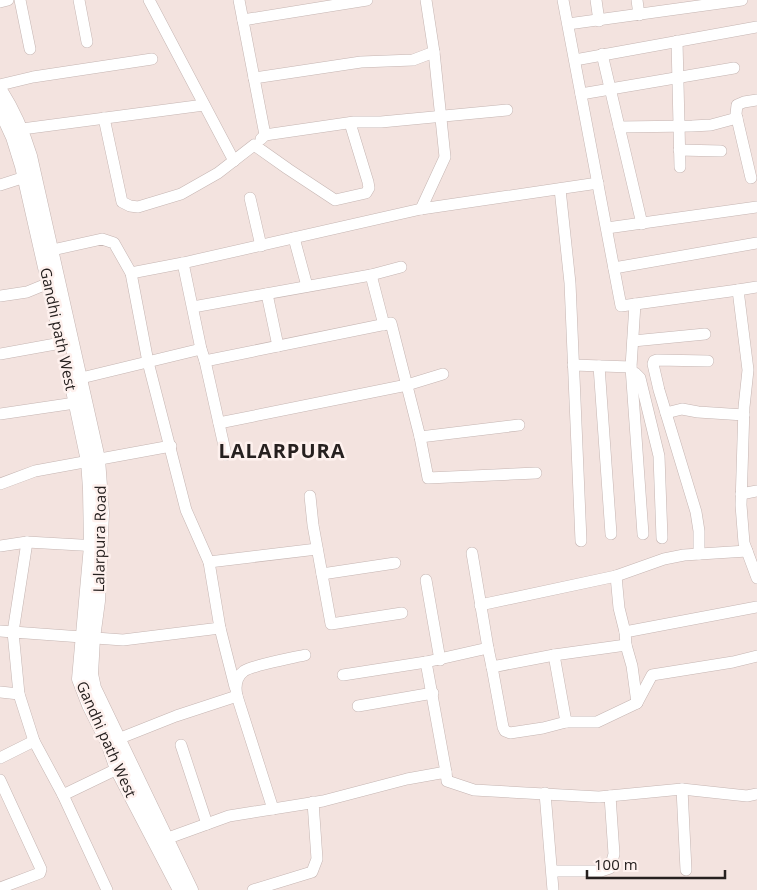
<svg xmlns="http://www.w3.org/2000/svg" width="757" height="890" viewBox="0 0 757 890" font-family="'Open Sans',sans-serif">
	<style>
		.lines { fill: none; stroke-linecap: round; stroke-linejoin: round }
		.minor-casing { stroke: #c5b5b2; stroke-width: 12 }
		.tertiary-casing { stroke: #c5b5b2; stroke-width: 15 }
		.minor { stroke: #fff; stroke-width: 11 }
		.tertiary { stroke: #fff; stroke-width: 14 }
		.labels { text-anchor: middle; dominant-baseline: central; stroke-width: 5; stroke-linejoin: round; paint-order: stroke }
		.street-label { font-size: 15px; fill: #26201f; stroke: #fef1ee }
		.district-label { font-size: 20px; font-weight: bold; letter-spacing: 1px; fill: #26201f; stroke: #fef1ee }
	</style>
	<rect width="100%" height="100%" fill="#f3e3df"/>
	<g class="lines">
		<defs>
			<g id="minor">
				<path d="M20,0L30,49"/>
				<path d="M79,0L87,42"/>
				<path d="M149,0L234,161"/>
				<path d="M239,0L265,135L261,139"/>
				<path d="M563,0L621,306L738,290"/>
				<path d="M596,0L599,21"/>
				<path d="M637,0L639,15"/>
				<path d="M0,2L8,0"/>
				<path d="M243,20L367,0"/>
				<path d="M568,24L742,0"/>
				<path d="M677,41L680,167"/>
				<path d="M602,54L642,224"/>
				<path d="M575,60L757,27"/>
				<path d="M254,78L361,62L413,60L434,52"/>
				<path d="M0,85L33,77L152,59"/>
				<path d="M581,94L734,68"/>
				<path d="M104,118L122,202L130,206L138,207L181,194L218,173L254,145L288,169L335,200L366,193L369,188L368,182L350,123"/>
				<path d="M619,127L692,126L711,125L737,118"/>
				<path d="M22,129L204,105"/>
				<path d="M265,135L354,122H381L507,110"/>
				<path d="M679,150L721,151"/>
				<path d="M751,178L736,114L737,105L744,102L757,100"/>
				<path d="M0,185L25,177"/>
				<path d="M560,189L570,283L581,541"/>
				<path d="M250,198L261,246"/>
				<path d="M421,209L445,157L434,52L426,0"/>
				<path d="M607,228L757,207"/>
				<path d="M294,238L307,286"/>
				<path d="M43,252L102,239L114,243L131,273L148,362L186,510L209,562L220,628L123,640L13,632L19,694L34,741L63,795L117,769"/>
				<path d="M183,263L201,349L205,361L226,455"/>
				<path d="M614,268L757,243"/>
				<path d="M131,273L183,263L421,209L598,183"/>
				<path d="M371,275L384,325"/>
				<path d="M757,287L738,290L748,370L744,407L741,505L744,543L757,578"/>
				<path d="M267,294L278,346"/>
				<path d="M0,296L27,292L49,283"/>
				<path d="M635,304L631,367L643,534"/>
				<path d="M193,307L371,275L401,267"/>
				<path d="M633,341L705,334"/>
				<path d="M0,354L72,341"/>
				<path d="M205,361L391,323L420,437L428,478L536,473"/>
				<path d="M573,365L631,367"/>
				<path d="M599,366L611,534"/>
				<path d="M632,374L635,373L640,378L659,456L662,538"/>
				<path d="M73,380L201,349"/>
				<path d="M666,413L682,409L698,412L744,415"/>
				<path d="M0,414L75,403"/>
				<path d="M219,423L407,385L443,374"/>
				<path d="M420,437L519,425"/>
				<path d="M0,484L35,471L171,446"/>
				<path d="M741,494L757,491"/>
				<path d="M310,496L313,525L331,624L402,613"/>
				<path d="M0,546L27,542L98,546"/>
				<path d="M472,553L488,648"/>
				<path d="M699,554V531L696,512L659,390L653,364L654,361L657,360L708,361"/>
				<path d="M209,562L317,549"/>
				<path d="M322,574L395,563"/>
				<path d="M616,576L619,608L625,632L626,645L632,666L637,703"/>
				<path d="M426,580L440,660"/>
				<path d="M480,605L616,576L664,559L684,555L747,551"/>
				<path d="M220,628L235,687"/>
				<path d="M0,631L13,632L27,542"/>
				<path d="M625,632L757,607"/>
				<path d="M554,655L566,722"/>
				<path d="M426,662L446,772"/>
				<path d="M492,667L503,727L505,731L510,733L543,728L566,722H597L637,703L652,675L733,662L757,656"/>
				<path d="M343,675L426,662L488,648L492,667L554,655L626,645"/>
				<path d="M0,692L19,694"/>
				<path d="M237,696C235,687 236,677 244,671C253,665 292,658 305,655"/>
				<path d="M358,706L433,693"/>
				<path d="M118,739L176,716L237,696L273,809"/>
				<path d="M181,745L207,824"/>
				<path d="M0,758L34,741"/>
				<path d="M0,780L41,869L40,873L0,888"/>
				<path d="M682,789L686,870"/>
				<path d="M545,793L553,890"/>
				<path d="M63,795L107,890"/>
				<path d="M160,841L229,816L323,801L407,779L446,772L447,781L474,790L599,797L682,789L747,796L757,794"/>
				<path d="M552,871H601L610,868L614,854L610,796"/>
				<path d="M253,890L312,872L317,859L313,802"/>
			</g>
			<g id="tertiary">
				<path d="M0,90C14,112 22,130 30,156L98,459L102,513L98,601L93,638L91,674L94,688L191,890"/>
				<path d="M0,109L13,137L22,166L59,329"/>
				<path d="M67,362L88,461L90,489L91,546L79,679L89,705L108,743L117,769L180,890"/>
			</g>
		</defs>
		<!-- minor casing -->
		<use href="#minor" class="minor-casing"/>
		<!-- tertiary casing -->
		<use href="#tertiary" class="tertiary-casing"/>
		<!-- minor -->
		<use href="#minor" class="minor"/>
		<!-- tertiary -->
		<use href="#tertiary" class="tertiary"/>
	</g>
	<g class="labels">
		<!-- street labels -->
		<g class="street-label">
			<text transform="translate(59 329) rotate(78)">Gandhi path West</text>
			<text transform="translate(99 539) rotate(-89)">Lalarpura Road</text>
			<text transform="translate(107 739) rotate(66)">Gandhi path West</text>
		</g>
		<!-- district labels -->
		<g class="district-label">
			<text x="282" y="450">LALARPURA</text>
		</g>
	</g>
	<!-- scale -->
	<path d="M587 870v8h138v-8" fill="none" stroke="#26201f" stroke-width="2.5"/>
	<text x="594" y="870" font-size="15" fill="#26201f" stroke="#fef1ee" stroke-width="4" paint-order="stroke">100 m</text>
</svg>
